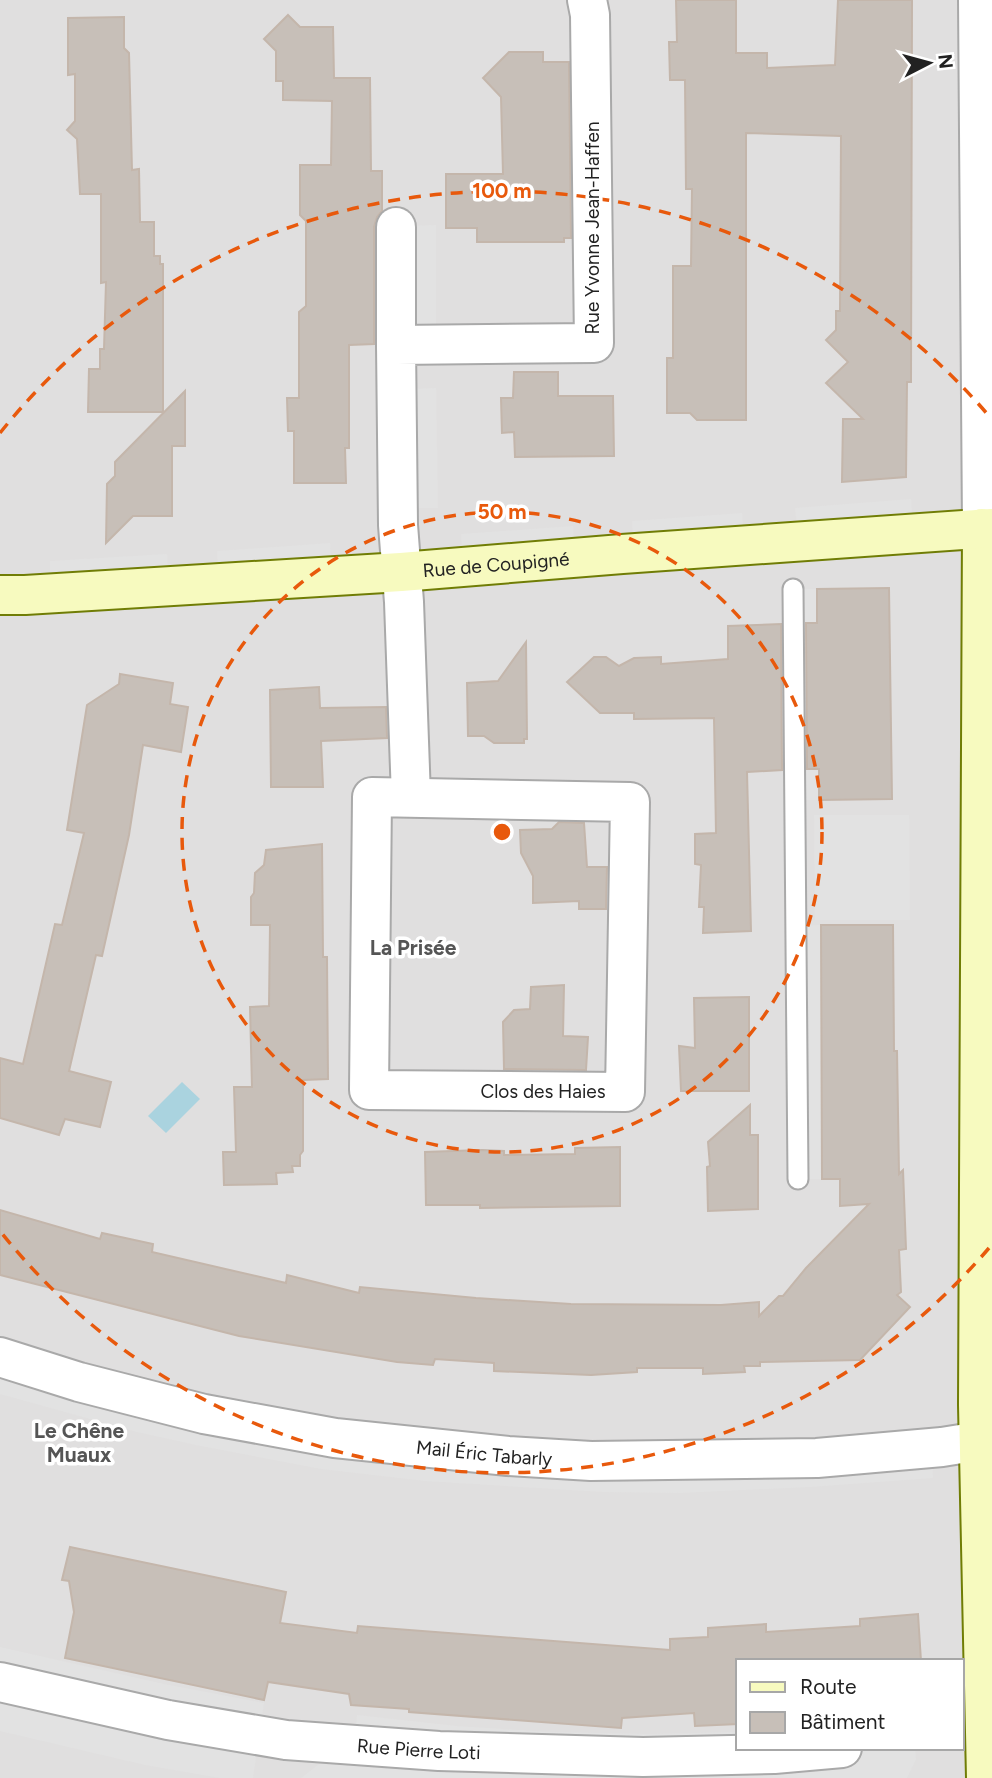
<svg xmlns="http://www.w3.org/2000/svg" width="992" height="1778" viewBox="0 0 992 1778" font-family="Figtree,sans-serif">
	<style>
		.residential { fill: #e0dfdf; fill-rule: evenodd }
		.parking { fill: #e2e2e2 }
		.water { fill: #aad3df }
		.building { fill: #c7bfb8; stroke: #c4b6ab; stroke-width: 2 }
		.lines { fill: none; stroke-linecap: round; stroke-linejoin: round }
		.lane-casing { stroke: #a9a9a9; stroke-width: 23 }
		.street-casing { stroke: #a9a9a9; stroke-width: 42 }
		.secondary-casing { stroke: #707d05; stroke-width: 42 }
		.lane { stroke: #fff; stroke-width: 19 }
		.street { stroke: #fff; stroke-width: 38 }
		.secondary { stroke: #f7fabf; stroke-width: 38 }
		.ring { fill: none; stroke: #e8590c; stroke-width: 3.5; stroke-dasharray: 12 9 }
		.labels { text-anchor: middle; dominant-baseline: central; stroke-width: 7; stroke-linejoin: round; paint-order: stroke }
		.street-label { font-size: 19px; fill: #222; stroke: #fff }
		.neighbourhood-label { font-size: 21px; font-weight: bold; fill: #555; stroke: #fff }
		.centre { fill: #e8590c; stroke: #fff; stroke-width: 3.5 }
		.ring-label { font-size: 21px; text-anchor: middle; font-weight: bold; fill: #e8590c; stroke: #fff; stroke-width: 7; stroke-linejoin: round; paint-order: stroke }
	</style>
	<rect width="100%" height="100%" fill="#f2efe9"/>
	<!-- residential -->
	<path class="residential" d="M0,0H992V1778H0ZM738,1661H962V1748H738Z"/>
	<!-- parking -->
	<g class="parking">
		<path d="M436,225V328H410L409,226Z"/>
		<path d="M436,388L438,508H411L410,389Z"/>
		<path d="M911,499L912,515L797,524L795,508Z"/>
		<path d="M742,513L743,528L633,537L632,521Z"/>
		<path d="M573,526L574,542L462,550L461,534Z"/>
		<path d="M330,543L331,561L218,569L217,551Z"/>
		<path d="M167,554L168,571L50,577V561Z"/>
		<path d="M793,589H817L819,800H796Z"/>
		<path d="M814,815H909L910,920H815Z"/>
		<path d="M821,925L822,1179H798L797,926Z"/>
		<path d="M0,1378L76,1400L200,1430L932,1460L933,1478L810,1487L680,1493L602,1492L425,1481L321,1469L196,1445L137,1432L0,1394Z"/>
		<path d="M0,1647L164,1684L264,1703L253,1778H220L145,1765L0,1731Z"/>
		<path d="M357,1715L457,1726L551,1732L649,1734L738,1732V1748H915L916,1759L907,1778H301L335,1752L354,1753Z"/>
	</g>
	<!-- water -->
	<path class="water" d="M182,1082L200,1099L166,1133L148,1116Z"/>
	<!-- building -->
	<g class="building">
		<path d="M676,0H736V53H767V68L835,65L838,0H912L911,382H907L906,477L842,482L843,419H863L826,383L848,362L826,340L836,330V311H840L841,136L746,133V420H697L690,413H667V358H673V266H691L692,189H686L685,80H670L669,42H677Z"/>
		<path d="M288,15L300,27H333L334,78H370L371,171H382V211L377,217L374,227V344L349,345V448H345L346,483H294V431H288L287,398H299V312L306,306V221L300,215V165H331L332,101L283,100V81H276V51L264,39Z"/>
		<path d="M124,17V48L129,53L132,170L139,169L140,222H154V256H160V264H163V412H88L89,369H100V349H104L106,282L101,283V194H80L77,139L67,130L75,121V74L68,75V18Z"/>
		<path d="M509,52H543V62H569L571,238H564V242H477V228H446V174H503L501,97L483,78Z"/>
		<path d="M514,372H558V396H613L614,456L515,457L514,432L502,433L501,398H513Z"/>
		<path d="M185,391V446H172V516H133L106,543L107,484L115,476V462Z"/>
		<path d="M889,588L892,799L819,800V769H807L806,623H817V589Z"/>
		<path d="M781,624L782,770L747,772L751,931L703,933L704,907H699L701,865L695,864V834L716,833L714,718L634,719V713H600L567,682L594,657H606L619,666L634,658L661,657V664L728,659V626Z"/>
		<path d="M526,642L527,739H524V743H494L484,736H468L467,683L498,681Z"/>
		<path d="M120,674L173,683L170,704L188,707L181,752L143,745L129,835L102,956L96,955L69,1071L111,1082L100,1127L65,1119L59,1135L0,1118V1058L23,1064L55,924L62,925L84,833L67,830L87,705L119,684Z"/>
		<path d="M319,687L320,708L386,707L387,738L321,741L323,787H271L270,690Z"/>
		<path d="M559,822L584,823L587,867H607L606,909H579V901L533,903V876L521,853L520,830L552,829Z"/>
		<path d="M322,844L323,957H327L328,1079L303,1080V1151L300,1155V1166H292L293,1172L276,1173L277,1184L224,1185L223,1152H236L234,1087H252L250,1007L269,1006L270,925H251V897L254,893L255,873L264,865L266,850Z"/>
		<path d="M821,925H893L894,1051H897L899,1174L903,1170L906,1249L899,1250L901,1292L897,1295L910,1307L860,1360L760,1362V1366H744L745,1372L703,1374V1368H637V1372L591,1375L494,1371V1363L435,1359L433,1365L397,1362L239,1336L0,1275V1210L100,1239L102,1233L153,1244L152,1252L286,1283L287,1275L359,1293L360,1287L476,1298L571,1304L721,1305L759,1302V1316L779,1296H783L806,1268L869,1204L840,1206V1179H822Z"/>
		<path d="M564,985L563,1036L588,1037L586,1070L504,1069L503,1022L514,1010L530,1009L531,987Z"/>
		<path d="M749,997V1091H681L679,1046L695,1048L694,998Z"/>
		<path d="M750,1105V1135H758V1209L708,1211L707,1167L710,1166L708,1142Z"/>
		<path d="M620,1147V1206L480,1208V1205H426L425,1152L482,1150L504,1151V1155L575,1154V1148Z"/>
		<path d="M70,1547L286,1592L280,1623L357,1633L358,1626L670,1650V1639L708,1637V1628L766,1624V1632L860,1626V1619L918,1614L921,1661H738V1724L695,1726L694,1713L622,1718L621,1728L409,1712V1709L351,1705L349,1694L268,1682L264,1700L65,1658L74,1612L69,1581L62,1580Z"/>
	</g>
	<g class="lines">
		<defs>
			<path id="lane" d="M793,589L798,1179"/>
			<g id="street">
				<path d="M978,0L982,528"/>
				<path d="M396,345V227"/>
				<path d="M372,797L630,802L625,1092L369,1090Z"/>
				<path d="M411,797L404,602L398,525L396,345L594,343L590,15L587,0"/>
				<path id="s1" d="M0,1357L79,1382L204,1414L335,1438L508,1456L591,1461L817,1458L942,1447L992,1439"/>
				<path id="s2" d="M0,1682L168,1720L286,1740L439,1751L643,1757L774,1754L842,1748"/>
			</g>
			<g id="secondary">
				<path d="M982,528L978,1405L986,1778"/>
				<path id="s3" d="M0,595H25L401,572L622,554L992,528"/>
			</g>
		</defs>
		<!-- lane casing -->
		<use href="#lane" class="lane-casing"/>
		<!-- street casing -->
		<use href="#street" class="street-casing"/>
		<!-- secondary casing -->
		<use href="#secondary" class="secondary-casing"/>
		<!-- lane -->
		<use href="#lane" class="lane"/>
		<!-- street -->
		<use href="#street" class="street"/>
		<!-- secondary -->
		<use href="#secondary" class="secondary"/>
	</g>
	<!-- distance rings -->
	<g class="ring">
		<circle cx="502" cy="832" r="320"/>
		<path d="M989 1248A641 641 0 0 1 0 1231M0 433A641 641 0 0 1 989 416"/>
	</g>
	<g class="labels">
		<!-- street labels -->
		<g class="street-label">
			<text transform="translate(592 228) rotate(-90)">Rue Yvonne Jean-Haffen</text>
			<text stroke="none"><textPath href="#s3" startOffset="497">Rue de Coupigné</textPath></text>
			<text x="543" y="1091">Clos des Haies</text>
			<text stroke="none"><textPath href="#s1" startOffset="495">Mail Éric Tabarly</textPath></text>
			<text stroke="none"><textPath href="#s2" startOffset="425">Rue Pierre Loti</textPath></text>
		</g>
		<!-- neighbourhood labels -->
		<g class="neighbourhood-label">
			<text x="413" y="947">La Prisée</text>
			<text x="79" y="1430">Le Chêne<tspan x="79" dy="24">Muaux</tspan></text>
		</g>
	</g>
	<circle cx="502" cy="832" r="10" class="centre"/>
	<g class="ring-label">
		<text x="502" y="198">100 m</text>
		<text x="502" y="519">50 m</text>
	</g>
	<!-- legend -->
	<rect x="736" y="1659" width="228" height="91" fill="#ffffff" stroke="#a7a7a7" stroke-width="2"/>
	<rect x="750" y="1682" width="35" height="10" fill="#f7fabf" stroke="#a7a7a7" stroke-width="2"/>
	<text x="800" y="1694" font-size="21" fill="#222222">Route</text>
	<rect x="750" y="1712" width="35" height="21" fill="#c7bfb8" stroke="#a7a7a7" stroke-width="2"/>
	<text x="800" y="1729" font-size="21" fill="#222222">Bâtiment</text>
	<!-- north arrow -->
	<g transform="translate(929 63) rotate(84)" stroke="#ffffff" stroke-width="5" paint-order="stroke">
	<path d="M0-5L12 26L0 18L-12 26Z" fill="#222222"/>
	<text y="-10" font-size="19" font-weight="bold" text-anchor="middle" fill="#222222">N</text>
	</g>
</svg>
